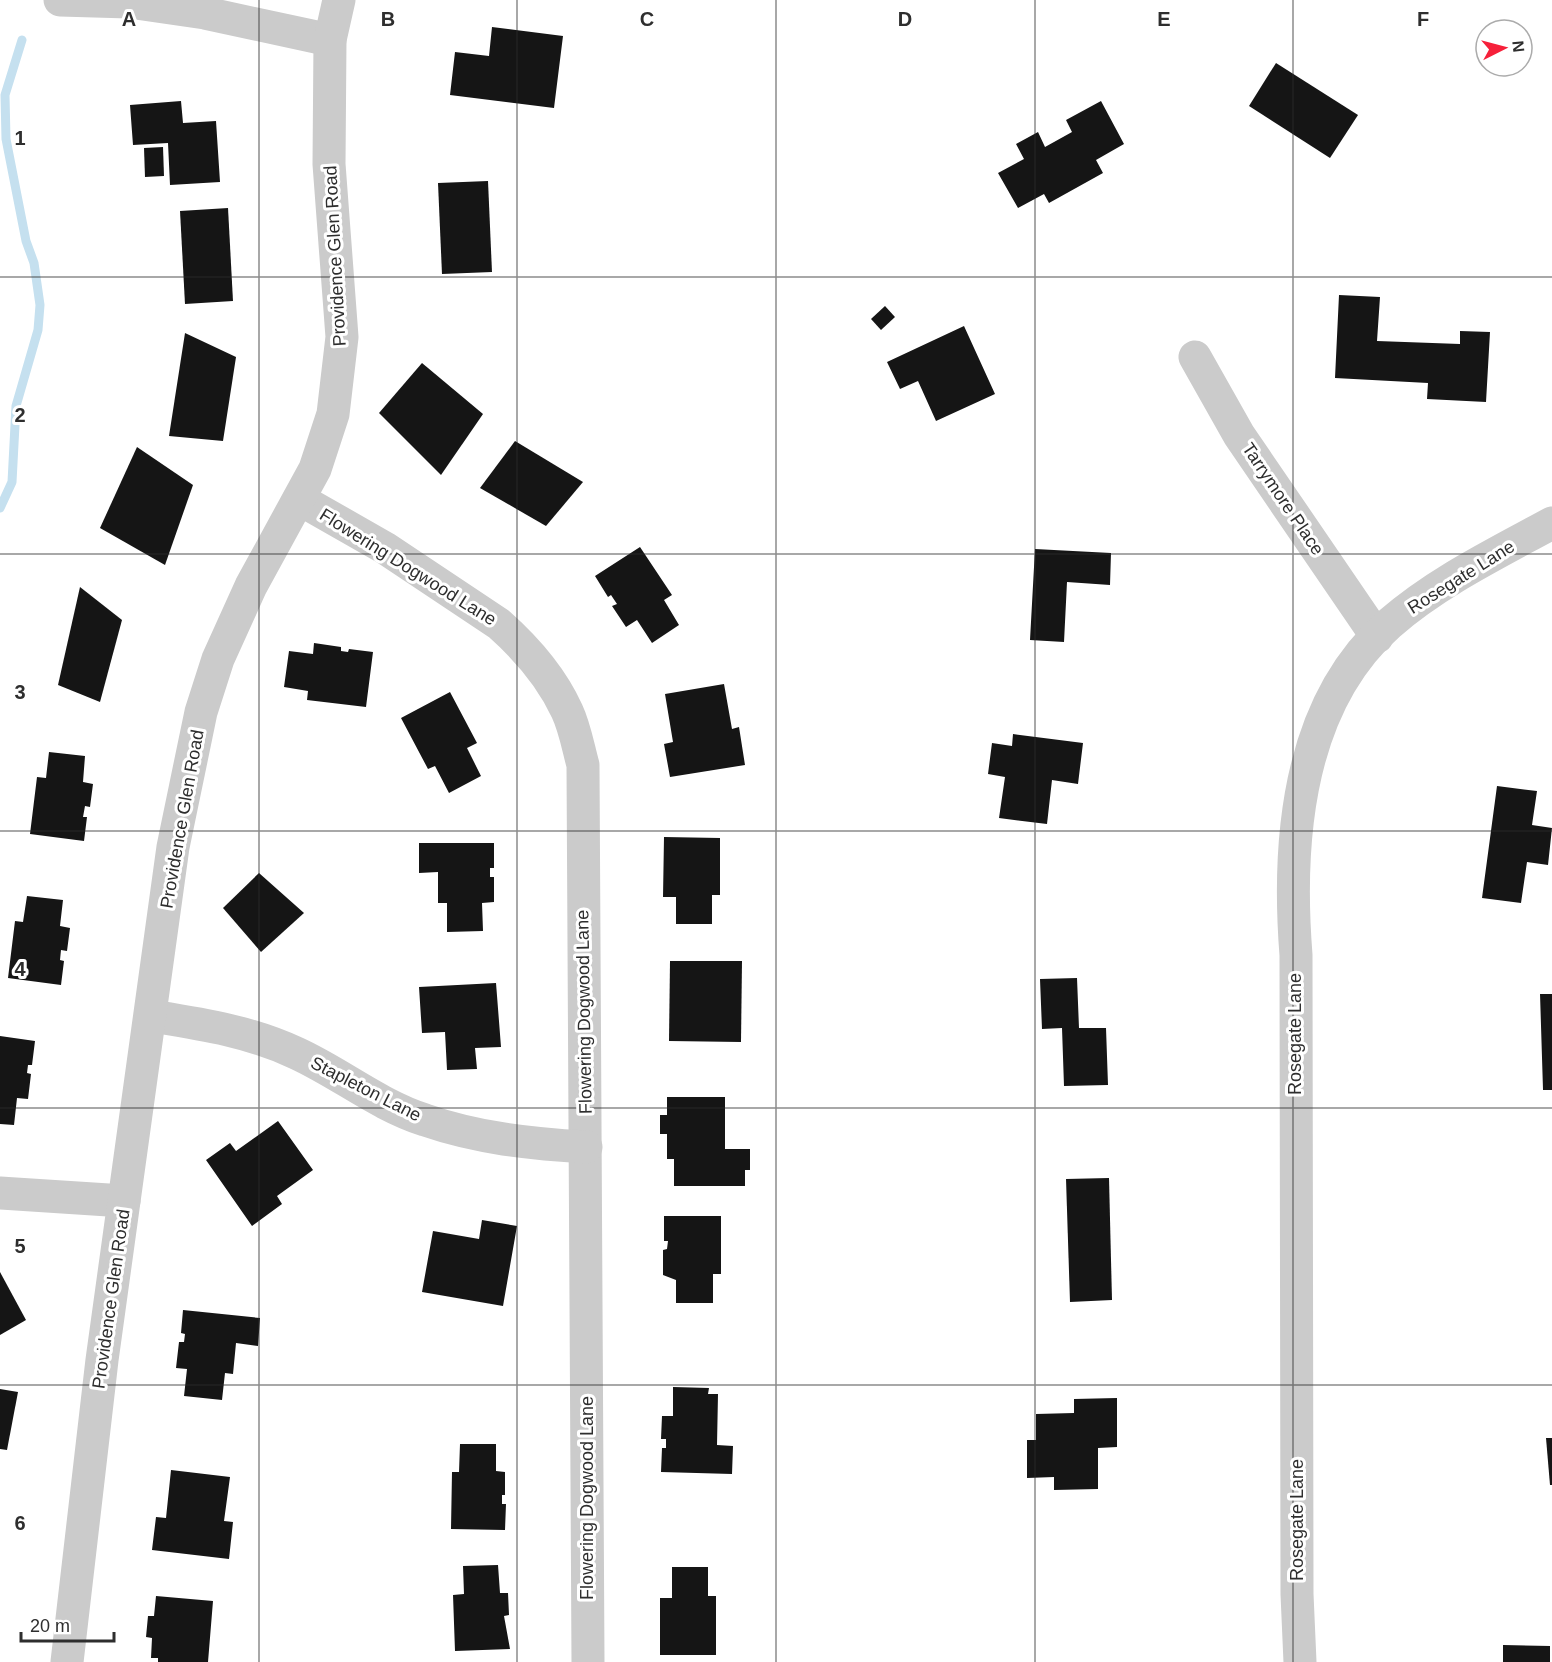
<svg xmlns="http://www.w3.org/2000/svg" width="1552" height="1662" viewBox="0 0 1552 1662" font-family="Arial,sans-serif">
	<style>
		.lines { fill: none; stroke-linecap: round; stroke-linejoin: round }
		.stream { stroke: #c5e0ef; stroke-width: 9 }
		.building { fill: #151515 }
		.minor { stroke: #cbcbcb; stroke-width: 33 }
		.grid { fill: none; stroke: #2e2e2e; stroke-width: 1.5; stroke-opacity: 0.55 }
		.labels { text-anchor: middle; dominant-baseline: central; stroke-width: 6; stroke-linejoin: round; paint-order: stroke }
		.street-label { font-size: 18px; fill: #2e2e2e; stroke: #fff }
		.grid-label { font-size: 20px; text-anchor: middle; font-weight: bold; fill: #2e2e2e; stroke: #fff; stroke-width: 6; stroke-linejoin: round; paint-order: stroke }
	</style>
	<rect width="100%" height="100%" fill="#fff"/>
	<g class="lines">
		<!-- stream -->
		<path class="stream" d="M0,508L12,482L16,406L38,330L40,305L34,263L26,241L6,139L5,95L22,40"/>
	</g>
	<!-- building -->
	<g class="building">
		<path d="M492,27L563,36L554,108L450,95L455,52L489,56Z"/>
		<path d="M1276,63L1358,115L1330,158L1249,106Z"/>
		<path d="M181,101L183,123L216,121L220,182L170,185L168,143L133,145L130,105Z"/>
		<path d="M1101,101L1124,144L1096,160L1103,173L1049,203L1044,194L1018,208L998,173L1024,159L1016,144L1038,132L1045,147L1072,132L1066,120Z"/>
		<path d="M163,147L164,176L145,177L144,148Z"/>
		<path d="M488,181L492,272L442,274L438,183Z"/>
		<path d="M228,208L233,301L185,304L180,211Z"/>
		<path d="M1339,295L1380,297L1377,341L1460,344V331L1490,332L1486,402L1427,399L1428,383L1335,378Z"/>
		<path d="M885,306L895,317L881,330L871,319Z"/>
		<path d="M964,326L995,394L936,421L918,381L900,389L887,362Z"/>
		<path d="M185,333L236,357L223,441L169,436Z"/>
		<path d="M422,363L483,414L441,475L379,413Z"/>
		<path d="M515,441L583,482L546,526L480,488Z"/>
		<path d="M137,447L193,485L165,565L100,528Z"/>
		<path d="M640,547L672,595L664,600L679,625L652,643L637,620L626,627L612,606L617,604L611,595L608,597L595,576Z"/>
		<path d="M1035,549L1111,553L1110,585L1067,582L1064,642L1030,640Z"/>
		<path d="M80,587L122,620L100,702L58,685Z"/>
		<path d="M314,643L341,647V651L348,652L349,649L373,652L366,707L307,700L308,691L284,687L289,651L313,654Z"/>
		<path d="M724,684L732,729L739,727L745,765L670,777L664,744L673,742L665,694Z"/>
		<path d="M450,692L477,743L467,748L481,776L449,793L435,766L428,769L401,718Z"/>
		<path d="M1013,734L1083,743L1078,784L1052,780L1047,824L999,818L1005,777L988,774L992,743L1012,746Z"/>
		<path d="M49,752L85,756L83,782L93,784L90,807L85,806L83,817H87L84,841L30,834L37,777L46,778Z"/>
		<path d="M1497,786L1537,791L1532,825L1552,828L1548,865L1527,862L1521,903L1482,898Z"/>
		<path d="M664,837L720,838V895H712V924H676V897H663Z"/>
		<path d="M419,843H494V868H490V877H494V902L482,903L483,931L447,932V903H438V872L419,873Z"/>
		<path d="M259,873L304,913L261,952L223,908Z"/>
		<path d="M27,896L63,900L60,926L70,928L67,951L61,950L60,960L64,961L61,985L8,978L15,921L23,922Z"/>
		<path d="M670,961H742L741,1042L669,1041Z"/>
		<path d="M1077,978L1079,1028H1106L1108,1085L1064,1086L1062,1028L1042,1029L1040,979Z"/>
		<path d="M496,983L501,1047L475,1048L477,1069L447,1070L445,1032L422,1033L419,987Z"/>
		<path d="M1540,994H1552V1090H1543Z"/>
		<path d="M0,1036L35,1041L32,1065H28L27,1073L31,1074L28,1099L17,1098L14,1125L0,1124Z"/>
		<path d="M667,1097H725V1149H750V1170H745V1186H674V1159H667V1134H660V1115H667Z"/>
		<path d="M278,1121L313,1170L277,1196L282,1204L252,1226L206,1160L230,1143L236,1151Z"/>
		<path d="M1109,1178L1112,1300L1070,1302L1066,1179Z"/>
		<path d="M664,1216H721V1274H713V1303H676V1280L663,1275V1250L667,1249L668,1241H664Z"/>
		<path d="M482,1220L517,1226L503,1306L422,1292L433,1231L479,1239Z"/>
		<path d="M0,1272L26,1320L0,1335Z"/>
		<path d="M183,1310L260,1318L258,1346L236,1343L233,1374L225,1373L222,1400L184,1396L187,1369L176,1368L179,1342H184L185,1334L181,1333Z"/>
		<path d="M673,1387L709,1388L708,1394H718L717,1445L733,1446L732,1474L661,1472L662,1448H666V1439H661L662,1416H673Z"/>
		<path d="M0,1389L18,1392L7,1450L0,1449Z"/>
		<path d="M1117,1398V1447L1098,1448V1489L1054,1490V1477L1027,1478V1440H1036V1414L1074,1413V1399Z"/>
		<path d="M1546,1438H1552V1485H1550Z"/>
		<path d="M460,1444H496V1471L505,1472V1495H502V1504H506L505,1530L451,1529L452,1472H459Z"/>
		<path d="M171,1470L230,1477L224,1521L233,1522L229,1559L152,1550L156,1517L166,1518Z"/>
		<path d="M498,1565L500,1593H508L509,1615L504,1616L510,1649L455,1651L453,1595L464,1594L463,1566Z"/>
		<path d="M672,1567H708V1596H716V1655H660V1598H672Z"/>
		<path d="M156,1596L213,1601L208,1662H158V1658H151L152,1638L146,1637L148,1616H154Z"/>
		<path d="M1503,1645L1550,1646V1662H1503Z"/>
	</g>
	<g class="lines">
		<!-- minor -->
		<g class="minor">
			<path d="M60,0L129,2L205,13L330,40"/>
			<path d="M1195,357L1239,435L1377,637"/>
			<path d="M299,499L385,548L499,624C526,648 552,678 567,711C575,728 578,747 583,765L588,1662"/>
			<path d="M151,1016C201,1024 249,1031 296,1053C340,1073 378,1105 425,1120C477,1138 531,1144 586,1147"/>
			<path d="M0,1193L124,1201"/>
			<path d="M67,1662L102,1360L173,847L201,712L218,659L251,586L315,469L333,414L342,337L329,164L330,40L339,0"/>
			<path d="M1300,1662L1297,1594L1296,955C1287,841 1297,705 1389,624C1437,582 1497,553 1552,523"/>
		</g>
	</g>
	<!-- grid -->
	<path class="grid" d="M259,0V1662M517,0V1662M776,0V1662M1035,0V1662M1293,0V1662M0,277H1552M0,554H1552M0,831H1552M0,1108H1552M0,1385H1552"/>
	<g class="labels">
		<!-- street labels -->
		<g class="street-label">
			<text transform="translate(335 256) rotate(-93)">Providence Glen Road</text>
			<text transform="translate(1283 499) rotate(56)">Tarrymore Place</text>
			<text transform="translate(408 567) rotate(32)">Flowering Dogwood Lane</text>
			<text transform="translate(1461 577) rotate(-32)">Rosegate Lane</text>
			<text transform="translate(182 819) rotate(-80)">Providence Glen Road</text>
			<text transform="translate(584 1012) rotate(-91)">Flowering Dogwood Lane</text>
			<text transform="translate(1295 1034) rotate(-90)">Rosegate Lane</text>
			<text transform="translate(366 1089) rotate(27)">Stapleton Lane</text>
			<text transform="translate(111 1299) rotate(-82)">Providence Glen Road</text>
			<text transform="translate(587 1498) rotate(-90)">Flowering Dogwood Lane</text>
			<text transform="translate(1297 1520) rotate(-90)">Rosegate Lane</text>
		</g>
	</g>
	<g class="grid-label">
		<text x="129" y="26">A</text>
		<text x="388" y="26">B</text>
		<text x="647" y="26">C</text>
		<text x="905" y="26">D</text>
		<text x="1164" y="26">E</text>
		<text x="1423" y="26">F</text>
		<text x="20" y="145">1</text>
		<text x="20" y="422">2</text>
		<text x="20" y="699">3</text>
		<text x="20" y="976">4</text>
		<text x="20" y="1253">5</text>
		<text x="20" y="1530">6</text>
	</g>
	<!-- north arrow -->
	<g transform="translate(1504 48) rotate(84)"><circle r="28" fill="#ffffff" stroke="#ababab" stroke-width="1.5"/>
	<path d="M0-4.5L10 22L0 15L-10 22Z" fill="#f6203a"/>
	<text y="-9" font-size="16" font-weight="bold" text-anchor="middle" fill="#2e2e2e">N</text>
	</g>
	<!-- scale -->
	<path d="M21 1632v9h93v-9" fill="none" stroke="#2e2e2e" stroke-width="3"/>
	<text x="30" y="1632" font-size="18" fill="#2e2e2e" stroke="#ffffff" stroke-width="4.5" paint-order="stroke">20 m</text>
</svg>
